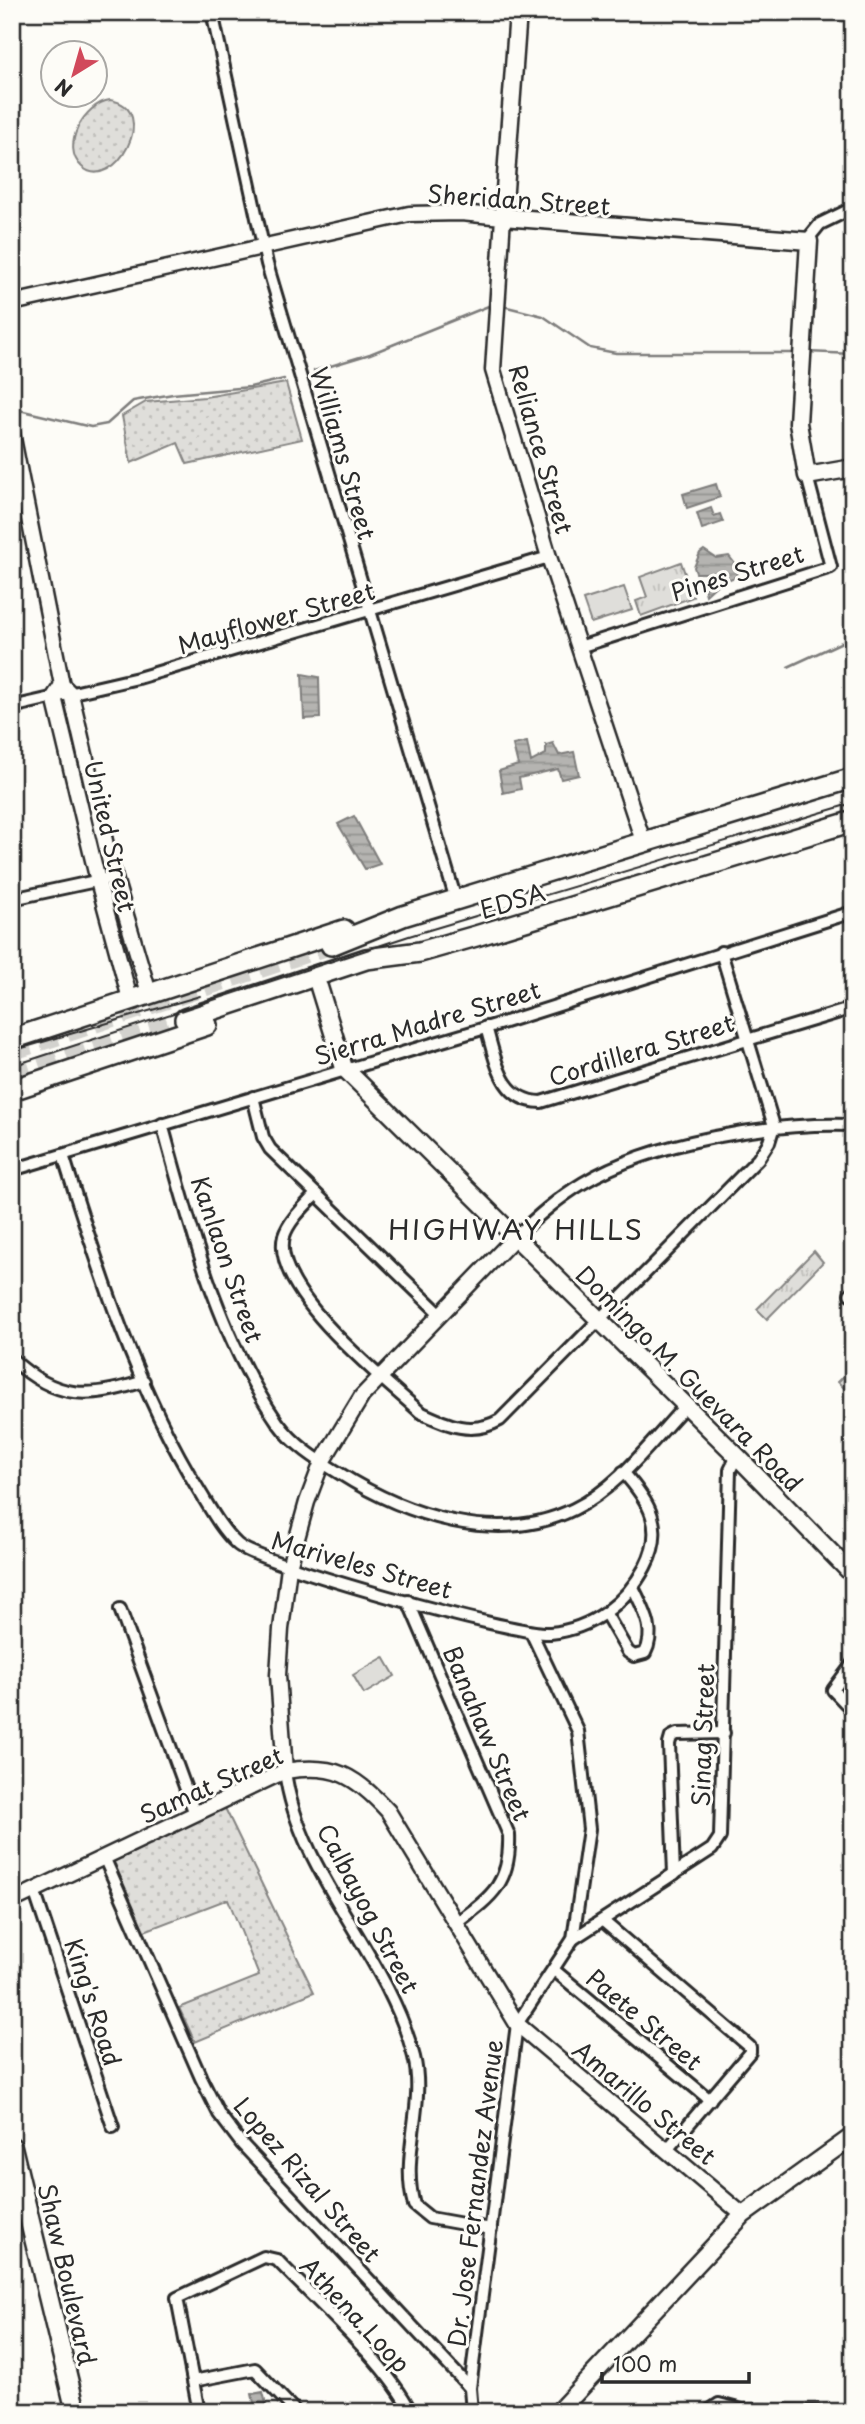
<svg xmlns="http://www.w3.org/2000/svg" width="865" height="2424" viewBox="0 0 865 2424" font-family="'Playpen Sans',sans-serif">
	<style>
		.grass { fill: url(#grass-dots); stroke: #858482; stroke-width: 2 }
		.park { fill: url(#park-tufts); stroke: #858482; stroke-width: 2 }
		.pitch { fill: #dfdeda; stroke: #858482; stroke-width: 2 }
		.water { fill: url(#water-rules); stroke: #7e7d7b; stroke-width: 2 }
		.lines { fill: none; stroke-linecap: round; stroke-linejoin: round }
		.stream { stroke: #7e7d7b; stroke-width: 2.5 }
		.trunk-tunnel { stroke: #d3d2ce; stroke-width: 19; stroke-dasharray: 19 10; stroke-linecap: butt }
		.minor-casing { stroke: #2b2b2b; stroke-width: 16 }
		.tertiary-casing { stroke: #2b2b2b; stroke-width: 19 }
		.secondary-casing { stroke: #2b2b2b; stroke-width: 21 }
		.primary-casing { stroke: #2b2b2b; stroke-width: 23 }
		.trunk-casing { stroke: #2b2b2b; stroke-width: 24 }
		.minor { stroke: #fdfcf7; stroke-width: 10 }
		.tertiary { stroke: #fdfcf7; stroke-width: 14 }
		.secondary { stroke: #fdfcf7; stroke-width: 16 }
		.primary { stroke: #fdfcf7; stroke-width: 18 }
		.trunk { stroke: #fdfcf7; stroke-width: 19 }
		.tram { stroke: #2b2b2b; stroke-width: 2 }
		.labels { text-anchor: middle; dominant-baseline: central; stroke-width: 6; stroke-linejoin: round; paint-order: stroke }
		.street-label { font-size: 24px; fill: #2b2b2b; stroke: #fdfcf7 }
		.quarter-label { font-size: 28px; letter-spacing: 2px; fill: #2b2b2b; stroke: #fdfcf7 }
	</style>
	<defs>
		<pattern id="grass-dots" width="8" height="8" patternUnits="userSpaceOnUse" patternTransform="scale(1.75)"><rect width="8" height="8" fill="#dfdeda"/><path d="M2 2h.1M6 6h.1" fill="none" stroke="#c0bfbb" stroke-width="1.8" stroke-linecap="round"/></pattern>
		<pattern id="park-tufts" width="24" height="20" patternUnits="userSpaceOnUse" patternTransform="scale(1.75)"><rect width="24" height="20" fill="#dfdeda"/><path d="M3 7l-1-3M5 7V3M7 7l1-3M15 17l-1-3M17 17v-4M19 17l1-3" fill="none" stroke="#c0bfbb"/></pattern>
		<pattern id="water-rules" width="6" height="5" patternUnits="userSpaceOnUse" patternTransform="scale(1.75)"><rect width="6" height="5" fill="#b5b4b1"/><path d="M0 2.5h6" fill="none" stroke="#939390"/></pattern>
	</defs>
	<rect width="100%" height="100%" fill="#fdfcf7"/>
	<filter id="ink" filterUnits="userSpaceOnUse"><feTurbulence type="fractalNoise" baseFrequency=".0143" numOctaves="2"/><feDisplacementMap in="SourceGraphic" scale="14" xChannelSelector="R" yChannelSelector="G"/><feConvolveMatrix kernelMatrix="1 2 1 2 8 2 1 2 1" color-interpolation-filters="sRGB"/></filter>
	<g filter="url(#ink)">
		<!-- grass -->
		<g class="grass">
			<path d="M110,100C162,108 114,195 82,167C59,147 85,103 110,100Z"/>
			<path d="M286,383L302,439L187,464L178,443L131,463L122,416L146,402L205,397Z"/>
			<path d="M853,1367V1397L838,1382Z"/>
			<path d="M225,1808L314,1992L195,2042L179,2008L259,1976L228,1899L142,1932L113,1862Z"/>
		</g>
		<!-- park -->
		<g class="park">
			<path d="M681,562L693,597L641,616L636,601L647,597L640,577Z"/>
			<path d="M814,1251L823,1262L767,1319L757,1309Z"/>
		</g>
		<!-- pitch -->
		<g class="pitch">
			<path d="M624,587L632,610L591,623L583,600Z"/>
			<path d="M384,1657L395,1676L364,1694L353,1675Z"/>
		</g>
		<!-- water -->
		<g class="water">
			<path d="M716,484L720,497L687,508L683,494Z"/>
			<path d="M711,508L714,516L720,514L723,522L702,529L697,513Z"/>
			<path d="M704,550L716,558L729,556L739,569L736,577L720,582L706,595L704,588L710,584L711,579L706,573H696L694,567L700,553Z"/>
			<path d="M302,674L319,677L320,718L304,719Z"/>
			<path d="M527,742L531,762L546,754V745L553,743L559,755L574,752L579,775L561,779L558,769L519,778L521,789L503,793L499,771L518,765L513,745Z"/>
			<path d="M354,816L380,864L365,869L338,824Z"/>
			<path d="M263,2392L268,2412H256L252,2394Z"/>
		</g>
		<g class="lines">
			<!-- stream -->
			<g class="stream">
				<path d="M503,306L543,316L590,348L616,353H795"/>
				<path d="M807,352L853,354"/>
				<path d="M314,371L370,354L491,305"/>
				<path d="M15,409L91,427L107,424L133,401L173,394L250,387L284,379"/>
				<path d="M788,667L853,637"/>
			</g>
			<!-- trunk-tunnel -->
			<g class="trunk-tunnel">
				<path d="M12,1051L331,945"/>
				<path d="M12,1075L185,1019"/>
			</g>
			<defs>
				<g id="minor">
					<path d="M212,12L267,264L456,900"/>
					<path d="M807,240L820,224L853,208"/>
					<path d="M579,647L831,567L807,476"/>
					<path d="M12,707L138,678L549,557"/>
					<path d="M12,899L105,879"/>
					<path d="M486,1027C496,1060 500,1101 541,1102L853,1008"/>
					<path d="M253,1097L263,1137L270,1149L440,1314"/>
					<path d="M162,1124C190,1225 217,1335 278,1423C294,1445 316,1459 339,1473C405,1515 498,1547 574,1509C619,1487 652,1441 686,1405"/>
					<path d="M63,1155C99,1270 136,1389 200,1492C211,1510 221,1529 237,1544C258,1564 518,1636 550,1633C592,1629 626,1603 645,1567C666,1527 649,1501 623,1472"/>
					<path d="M12,1170L502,1023L853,912"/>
					<path d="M316,1194C305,1206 289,1220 284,1236C270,1290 383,1378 420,1412C447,1425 472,1436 500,1420L758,1159L769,1142L774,1126L721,952"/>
					<path d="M516,1236C537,1217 558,1198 583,1183C653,1141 772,1122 853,1125"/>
					<path d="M850,1294L853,1291"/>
					<path d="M12,1359C56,1400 90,1399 144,1381"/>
					<path d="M408,1601L509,1835C511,1884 491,1897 455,1924"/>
					<path d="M120,1609L195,1814"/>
					<path d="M606,1614L628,1652L634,1656L645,1653C657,1630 643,1609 633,1587"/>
					<path d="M853,1663L833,1690L853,1711"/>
					<path d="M285,1771C298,1874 388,1954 414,2057C426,2105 400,2156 414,2205L430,2218L491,2229"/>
					<path d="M104,1857L201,2078L219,2114L241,2143L470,2388"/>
					<path d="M674,1874L669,1744L671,1737L677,1734L724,1733"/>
					<path d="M34,1890L113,2127"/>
					<path d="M603,1921L750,2047V2052L666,2151"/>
					<path d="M573,1939L712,1849L720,1837L730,1470L737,1456"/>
					<path d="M554,1970L710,2100"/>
					<path d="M193,2381L255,2369L296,2412"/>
					<path d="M199,2412L177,2298L264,2257L277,2260C317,2302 386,2362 411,2412"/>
					<path d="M472,2412L470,2388L517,2024L573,1939L589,1829L578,1731L531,1632"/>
					<path d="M707,2412L719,2404L742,2410L839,2412"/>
				</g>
				<g id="tertiary">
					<path d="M12,303L409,214L461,213L503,217L493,370L549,557L643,841"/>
					<path d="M12,433L62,685L71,694L109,858L149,993"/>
					<path d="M62,685L54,697L98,881L130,999"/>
					<path d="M285,1771L278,1675L281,1629L289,1567L307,1502L322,1462L362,1396L516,1236"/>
					<path d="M12,1901L285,1771C334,1763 355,1775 388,1811L517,2024L743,2215"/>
				</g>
				<g id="secondary">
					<path d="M518,12L503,217L809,241L798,423L807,476L853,468"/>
					<path d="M319,987L344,1068L737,1456L853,1575"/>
					<path d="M558,2412L743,2215L853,2136"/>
				</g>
				<path id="primary" d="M12,2147L76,2412"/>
				<g id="trunk">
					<path d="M331,945L403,916L853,778"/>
					<path d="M185,1019L366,959L420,952L476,936L853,821"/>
					<path d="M12,1039L344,930"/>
					<path d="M12,1090L207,1025"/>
				</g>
			</defs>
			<!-- minor casing -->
			<use href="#minor" class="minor-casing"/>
			<!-- tertiary casing -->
			<use href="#tertiary" class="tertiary-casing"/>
			<!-- secondary casing -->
			<use href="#secondary" class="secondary-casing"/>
			<!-- primary casing -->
			<use href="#primary" class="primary-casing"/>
			<!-- trunk casing -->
			<use href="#trunk" class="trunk-casing"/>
			<!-- minor -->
			<use href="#minor" class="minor"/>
			<!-- tertiary -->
			<use href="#tertiary" class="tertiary"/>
			<!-- secondary -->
			<use href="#secondary" class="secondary"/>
			<!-- primary -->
			<use href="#primary" class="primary"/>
			<!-- trunk -->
			<use href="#trunk" class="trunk"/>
			<!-- tram -->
			<g class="tram">
				<path d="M12,1051L200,996"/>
				<path d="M12,1066L409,936L853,803"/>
			</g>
		</g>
	</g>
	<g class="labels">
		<!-- street labels -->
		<g class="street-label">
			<text transform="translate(519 199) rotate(4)">Sheridan Street</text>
			<text transform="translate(542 449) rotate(74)">Reliance Street</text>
			<text transform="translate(344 453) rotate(74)">Williams Street</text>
			<text transform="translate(737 572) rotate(-17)">Pines Street</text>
			<text transform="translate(276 617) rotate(-16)">Mayflower Street</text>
			<text transform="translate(111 836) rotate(77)">United Street</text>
			<text transform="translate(512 900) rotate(-17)">EDSA</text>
			<text transform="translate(427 1022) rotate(-17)">Sierra Madre Street</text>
			<text transform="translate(641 1049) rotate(-17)">Cordillera Street</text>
			<text transform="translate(228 1259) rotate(71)">Kanlaon Street</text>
			<text transform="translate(690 1378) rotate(45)">Domingo M. Guevara Road</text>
			<text transform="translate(362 1564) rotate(16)">Mariveles Street</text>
			<text transform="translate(488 1733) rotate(67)">Banahaw Street</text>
			<text transform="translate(702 1735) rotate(-88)">Sinag Street</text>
			<text transform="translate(211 1784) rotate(-24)">Samat Street</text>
			<text transform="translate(369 1908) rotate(62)">Calbayog Street</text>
			<text transform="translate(94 2002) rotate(72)">King's Road</text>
			<text transform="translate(645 2019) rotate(40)">Paete Street</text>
			<text transform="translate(645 2102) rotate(40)">Amarillo Street</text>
			<text transform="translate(308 2179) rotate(49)">Lopez Rizal Street</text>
			<text transform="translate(474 2193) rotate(-83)">Dr. Jose Fernandez Avenue</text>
			<text transform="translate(68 2274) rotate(77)">Shaw Boulevard</text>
			<text transform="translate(356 2314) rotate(47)">Athena Loop</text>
		</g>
		<!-- quarter labels -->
		<g class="quarter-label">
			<text x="516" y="1228">HIGHWAY HILLS</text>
		</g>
	</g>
	<!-- margin -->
	<rect width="865" height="2424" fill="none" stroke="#fdfcf7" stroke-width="42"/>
	<rect x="21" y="21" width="823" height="2382" fill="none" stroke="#2b2b2b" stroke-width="2.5" filter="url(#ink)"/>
	<!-- north arrow -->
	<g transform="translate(74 74) rotate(217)"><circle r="33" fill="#fdfcf7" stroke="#a9a8a5" stroke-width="2"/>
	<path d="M0-5L12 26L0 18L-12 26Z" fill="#d1495b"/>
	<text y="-10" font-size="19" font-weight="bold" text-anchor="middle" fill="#2b2b2b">N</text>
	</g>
	<!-- scale -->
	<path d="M602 2372v10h147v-10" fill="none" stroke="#2b2b2b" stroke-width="3.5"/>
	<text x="613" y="2372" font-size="21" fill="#2b2b2b" stroke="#fdfcf7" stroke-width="5" paint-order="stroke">100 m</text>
</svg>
